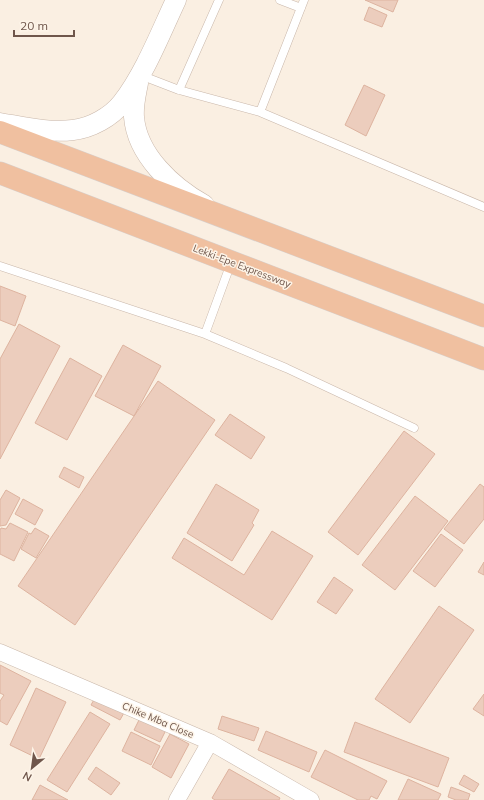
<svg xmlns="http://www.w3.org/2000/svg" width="484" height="800" viewBox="0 0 484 800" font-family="Mulish,sans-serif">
  <rect width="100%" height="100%" fill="#faefe2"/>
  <path fill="#eccdbd" stroke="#ddb39f" d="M365,0H398L393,12Z
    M369,7L387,15L382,27L364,20Z
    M364,85L385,95L366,136L345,125Z
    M0,286L26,296L15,326L0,320Z
    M19,324L60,346L0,459V359Z
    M123,345L161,366L134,416L95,396Z
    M70,358L102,376L67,440L35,423Z
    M158,381L215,420L75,625L18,586Z
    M230,414L265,437L251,459L215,435Z
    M404,431L435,454L358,555L328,532Z
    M64,467L84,477L79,488L59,477Z
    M216,484L259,510L252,523L254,525L232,561L187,533Z
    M480,484L484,487V519L464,544L444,529Z
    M6,490L20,498L6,525L0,526V500Z
    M415,496L448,521L395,590L362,565Z
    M23,499L43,510L35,525L15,514Z
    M10,523L28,532L14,561L0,554V530L1,528L6,529Z
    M35,528L49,536L36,558L21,549L29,533L31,534Z
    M272,531L313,556L272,620L172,558L184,538L244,575Z
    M441,534L463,550L435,587L413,571Z
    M484,562V575L478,572Z
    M334,577L353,590L336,614L317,602Z
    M439,606L474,630L410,723L375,699Z
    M0,665L31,681L7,725L0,721V701L4,695L0,693Z
    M36,688L66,702L39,759L10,745Z
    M484,694V716L473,709Z
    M96,696L125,711L120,720L91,705Z
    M90,712L110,724L67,792L47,780Z
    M222,716L259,728L254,741L218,729Z
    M140,718L166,730L160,742L134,730Z
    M355,722L449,758L438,787L344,752Z
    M266,731L317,752L309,772L258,750Z
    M131,732L160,746L151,765L122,751Z
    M170,734L189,744L171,778L152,767Z
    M325,750L387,781L377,799L371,796L369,800H358L311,777Z
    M96,767L120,783L111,795L88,779Z
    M229,769L280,798L279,800H215L212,798Z
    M464,775L479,784L474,792L459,784Z
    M408,779L441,794L438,800H398Z
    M40,785L68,800H32Z
    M451,787L470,794L468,800H456L448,797Z"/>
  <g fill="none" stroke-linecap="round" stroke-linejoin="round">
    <g stroke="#c9b7aa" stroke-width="9">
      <path id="service" d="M280,0L301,8
        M140,75L179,90L260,112L484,207
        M179,90L219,0
        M260,112L304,0
        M0,266L205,334L286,368L414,428
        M205,334L231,263"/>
    </g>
    <g stroke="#c9b7aa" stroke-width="17">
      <path id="minor" d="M0,652L210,742L311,800
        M177,800L210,742"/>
    </g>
    <g stroke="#c9b7aa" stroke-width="21">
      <path id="tertiary" d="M138,83C136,94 133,105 134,117C137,155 172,187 204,205
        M0,123C24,127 49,133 73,130C91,128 111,117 122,103C145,73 160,34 176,0"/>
    </g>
    <g stroke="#d7d0cd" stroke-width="23">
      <path id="trunk" d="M0,132L484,316
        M0,173L484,359"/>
    </g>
    <use href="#service" stroke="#fff" stroke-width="8"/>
    <use href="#minor" stroke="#fff" stroke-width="16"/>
    <use href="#tertiary" stroke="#fff" stroke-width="20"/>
    <use href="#trunk" stroke="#f0c0a0" stroke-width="22"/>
  </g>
  <g text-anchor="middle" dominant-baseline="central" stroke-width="3" stroke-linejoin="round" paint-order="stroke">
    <g font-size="10" fill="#6f564b" stroke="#fdf4e8">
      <text transform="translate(242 266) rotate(21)">Lekki-Epe Expressway</text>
      <text transform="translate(158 720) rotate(23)">Chike Mba Close</text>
    </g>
  </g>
  <g transform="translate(32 768) rotate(209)" stroke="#fdf4e8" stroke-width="3" paint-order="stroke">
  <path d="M0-3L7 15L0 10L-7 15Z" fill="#6f564b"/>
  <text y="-6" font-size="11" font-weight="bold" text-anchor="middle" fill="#6f564b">N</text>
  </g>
  <path d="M14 30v6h60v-6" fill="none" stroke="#6f564b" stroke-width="2"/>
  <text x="20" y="30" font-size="12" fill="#6f564b" stroke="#fdf4e8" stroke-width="3" paint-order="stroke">20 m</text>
</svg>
